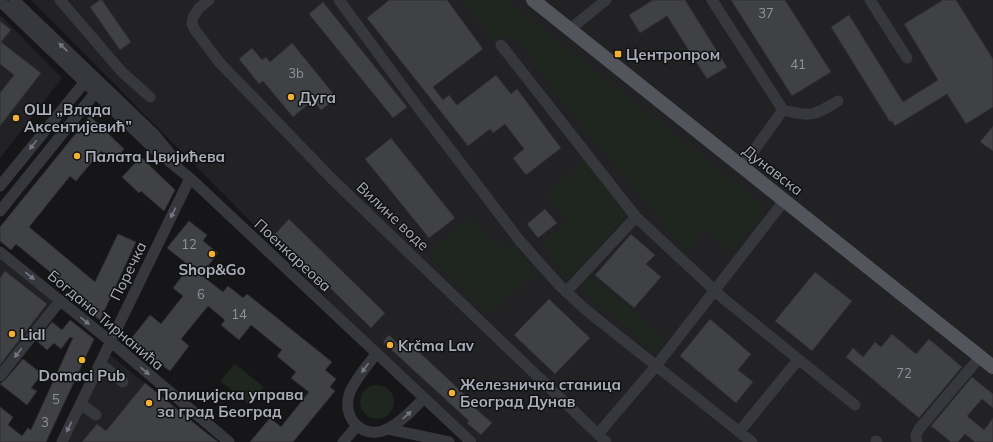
<svg xmlns="http://www.w3.org/2000/svg" width="993" height="442" viewBox="0 0 993 442" font-family="Mulish,sans-serif">
  <rect width="100%" height="100%" fill="#161618"/>
  <path fill="#222225" d="M31,0H993V442H478L383,355Z
    M0,15L62,78L0,158Z
    M0,259L54,303L0,370Z
    M110,355L218,442H68Z"/>
  <path fill="#1e261f" d="M461,0H507L767,208L732,252L705,230L686,251L577,119L512,34L495,42Z
    M585,161L628,215L569,279L541,243L567,221L546,194Z
    M470,218L505,250L511,243L536,272L490,314L427,253Z
    M591,275L667,341L657,353L580,288Z
    M235,364L264,387L250,405L220,381Z
    M360 402a17 17 0 1 1 34 0a17 17 0 1 1-34 0Z"/>
  <path fill="#404145" stroke="#303034" d="M100,0H102L131,42L120,50L90,7Z
    M389,0H447L483,49L433,87L443,100L449,95L457,105L496,75L511,94L517,89L561,148L526,175L513,158L524,149L505,124L493,133L490,129L468,146L367,18Z
    M653,0H685L727,67L707,79L667,16L640,33L629,15Z
    M731,0H785L831,72L792,96Z
    M943,0H956L993,59V107L966,124L947,94L895,126L892,121L890,122L831,27L849,15L903,102L938,80L904,24Z
    M323,2L407,107L393,118L309,14Z
    M0,21L11,30L1,42L41,73L0,126V93L14,75L0,64Z
    M292,43L337,98L321,110L313,100L293,117L263,81L259,84L239,59L252,48L262,60L266,57L270,62Z
    M90,116L124,149L114,161L101,151L76,181L70,176L29,227L95,282L118,234L136,242L100,320L78,303L82,298L16,244L11,250L0,241V227Z
    M993,126V151L980,142Z
    M391,138L455,218L429,238L365,159Z
    M141,157L175,190L164,211L141,191L139,193L122,177Z
    M545,209L557,223L538,238L527,224Z
    M289,219L385,313L371,328L275,234Z
    M189,221L207,235L203,241L218,253L201,275L223,292L228,286L243,298L247,294L332,362L325,370L336,379L330,387L335,391L293,442H250L270,418L281,427L309,392L291,378L296,372L277,356L282,350L251,325L239,340L221,325L225,320L208,306L181,339L189,346L170,371L130,340L150,315L161,324L183,296L173,288L190,266L167,248Z
    M631,234L655,255L646,264L661,277L634,308L595,275Z
    M5,271L47,304L0,365V278Z
    M815,272L852,301L812,351L775,321Z
    M549,299L590,338L555,374L514,335Z
    M710,319L751,354L738,370L753,382L736,403L680,356Z
    M70,320L94,339L46,442H0V407L13,417L8,425L22,436L28,428L31,430L73,338L70,337L61,349L54,343L47,350L37,341L52,322L62,330Z
    M892,334L916,354L929,339L962,367L919,418L846,357L853,348L863,357L875,342L881,347Z
    M389,335L398,344L404,338L477,406L475,408L492,423L481,435L467,423L469,421L383,342Z
    M23,359L42,374L31,388L37,391L27,405L0,384L5,380Z
    M972,377L993,394V408L982,399L967,416L984,430L993,418V442H975L965,434L958,442H951L931,426Z
    M145,383L200,428L218,442H82L97,424L106,431Z"/>
  <g fill="none" stroke-linecap="round" stroke-linejoin="round">
    <path stroke="#37383d" stroke-width="11" d="M14,0L154,134L177,162
      M60,0L122,72L150,97
      M209,0L199,8L193,17L192,24L195,30L219,62L332,179L606,442
      M339,0L417,106L520,241L560,286L586,310L752,442
      M712,0L783,110
      M870,0L907,58
      M0,1L155,150L190,178L471,442
      M569,30L606,0
      M501,45L636,217L724,299L855,405
      M783,110C812,117 813,116 838,101
      M742,167L783,110
      M0,186L88,78
      M0,211L99,88
      M0,252L110,341L229,442
      M566,292L636,217
      M376,354C367,366 356,378 350,392C340,418 364,442 389,428C403,421 413,409 424,398
      M100,363L123,382
      M0,376L60,301
      M81,404L96,415
      M388,429L449,442
      M739,432L798,360
      M598,434L656,366L784,201
      M876,441L877,442
      M62,442L190,178
      M343,442L357,426
      M917,442L916,435L919,429L980,357"/>
    <path stroke="#53555c" stroke-width="14" d="M533,0L993,367"/>
  </g>
  <defs><path id="oneway-solid" d="M-6-.8H1V-3.2L6.5 0L1 3.2V.8H-6Z"/></defs>
  <g fill="#757881">
    <use href="#oneway-solid" transform="translate(63 47) rotate(-136)"/>
    <use href="#oneway-solid" transform="translate(33 145) rotate(129)"/>
    <use href="#oneway-solid" transform="translate(173 213) rotate(116)"/>
    <use href="#oneway-solid" transform="translate(30 276) rotate(39)"/>
    <use href="#oneway-solid" transform="translate(85 321) rotate(39)"/>
    <use href="#oneway-solid" transform="translate(18 353) rotate(129)"/>
    <use href="#oneway-solid" transform="translate(365 368) rotate(127)"/>
    <use href="#oneway-solid" transform="translate(145 371) rotate(40)"/>
    <use href="#oneway-solid" transform="translate(407 415) rotate(-42)"/>
    <use href="#oneway-solid" transform="translate(69 427) rotate(116)"/>
  </g>
  <g fill="#f2b133" stroke="#111113" stroke-width="1.5">
    <rect x="614" y="50" width="8" height="8" rx="2"/>
    <circle cx="291" cy="97" r="4"/>
    <circle cx="16" cy="118" r="4"/>
    <circle cx="77" cy="156" r="4"/>
    <circle cx="212" cy="254" r="4"/>
    <circle cx="12" cy="334" r="4"/>
    <circle cx="390" cy="345" r="4"/>
    <circle cx="82" cy="360" r="4"/>
    <circle cx="452" cy="393" r="4"/>
    <circle cx="149" cy="403" r="4"/>
  </g>
  <g text-anchor="middle" dominant-baseline="central" stroke-width="3" stroke-linejoin="round" paint-order="stroke">
    <g font-size="13" fill="#8e929b">
      <text x="766" y="13">37</text>
      <text x="798" y="64">41</text>
      <text x="296" y="73">3b</text>
      <text x="189" y="244">12</text>
      <text x="201" y="294">6</text>
      <text x="239" y="314">14</text>
      <text x="904" y="373">72</text>
      <text x="56" y="399">5</text>
      <text x="45" y="422">3</text>
    </g>
    <g font-size="15" font-weight="bold" fill="#a8adb8" stroke="#111113" text-anchor="start">
      <text x="626" y="54">Центропром</text>
      <text x="299" y="97">Дуга</text>
      <text x="24" y="109">ОШ „Влада<tspan x="24" dy="17">Аксентијевић”</tspan></text>
      <text x="85" y="156">Палата Цвијићева</text>
      <text x="212" y="269" text-anchor="middle">Shop&amp;Go</text>
      <text x="20" y="334">Lidl</text>
      <text x="398" y="345">Krčma Lav</text>
      <text x="82" y="375" text-anchor="middle">Domaci Pub</text>
      <text x="460" y="384">Железничка станица<tspan x="460" dy="17">Београд Дунав</tspan></text>
      <text x="157" y="394">Полицијска управа<tspan x="157" dy="17">за град Београд</tspan></text>
    </g>
    <g font-size="15" fill="#a8adb8" stroke="#111113">
      <text transform="translate(773 170) rotate(38)">Дунавска</text>
      <text transform="translate(393 216) rotate(43)">Вилине воде</text>
      <text transform="translate(293 255) rotate(43)">Поенкареова</text>
      <text transform="translate(128 271) rotate(-64)">Поречка</text>
      <text transform="translate(106 320) rotate(40)">Богдана Тирнанића</text>
    </g>
  </g>
</svg>
